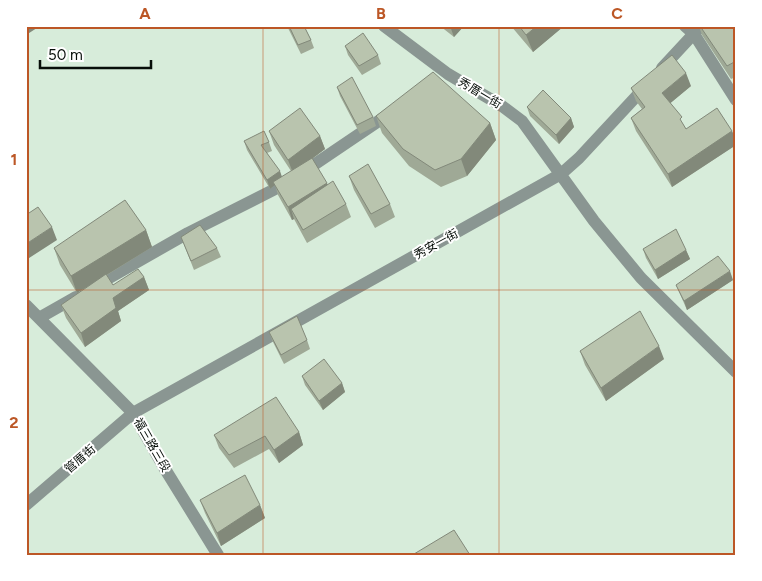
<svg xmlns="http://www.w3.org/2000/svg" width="762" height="581" viewBox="0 0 762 581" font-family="Figtree,'Noto Sans TC',sans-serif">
  <rect width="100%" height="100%" fill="#d7ecda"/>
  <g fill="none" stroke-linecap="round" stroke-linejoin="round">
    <path stroke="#8a9692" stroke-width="12" d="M384,26L448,74L502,106L522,121L594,221L641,278L736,372
      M685,26L694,34L736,100
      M662,68L701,26
      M95,286L188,233L287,183L392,112
      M26,305L133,413L165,469L218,555
      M39,318L76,297
      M26,505L133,413L561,174L579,158L645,87"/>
  </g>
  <path fill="#9fa996" d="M287,26H304L311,40L314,48L301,54Z
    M440,26H464L454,37Z
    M511,26H564L533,52Z
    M699,26H732L736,32V77L731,79L702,35Z
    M345,46L378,55L381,64L362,75L348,55Z
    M691,86L670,103L686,129L732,131L736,141V145L672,187L636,131L631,118L642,109L636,101L631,88Z
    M337,87L373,117L376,126L360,134L340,96Z
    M527,107L571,118L574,127L559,144L530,116Z
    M376,116L490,123L496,140L467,176L441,187L409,166L382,133Z
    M269,131L320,136L325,149L312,159L327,184L346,204L351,217L307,243L294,219L292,220L278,195L275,185L270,189L247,150L244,141L269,142L272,151L267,153L282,177L291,171L274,145Z
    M349,176L390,204L395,217L375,228L354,190Z
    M146,230L152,247L107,275L113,285L144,277L149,290L118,311L121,321L85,347L66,318L61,305L84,289L77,293L60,265L54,248Z
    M181,237L217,248L221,257L194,270Z
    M643,249L686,250L690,259L658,279L646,258Z
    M733,280L687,310L680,294L676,285Z
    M269,332L307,340L310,349L284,364L272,340Z
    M580,351L664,359L606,401L585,365Z
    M302,376L342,383L345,392L323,410L305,385Z
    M299,432L303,445L279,463L269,449L234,468L219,448L214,435Z
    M200,500L260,505L265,518L221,546L205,513Z"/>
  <path fill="#82897a" d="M26,26H40L26,35Z
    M450,26H464L454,37Z
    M537,26H564L533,52L526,35Z
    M686,73L691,86L667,106L662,93Z
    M571,118L574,127L559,144L556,135Z
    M490,123L496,140L467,176L461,159Z
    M732,131L736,141V145L672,187L668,174Z
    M320,136L325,149L293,173L288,160Z
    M280,171L283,180L273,182L275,185L270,189L267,180Z
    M327,183L332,196L291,209L294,219L292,220L288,207Z
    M52,227L57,240L26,260V244Z
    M146,230L152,247L77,293L71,276Z
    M686,250L690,259L658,279L655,270Z
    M730,271L733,280L687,310L684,301Z
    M144,277L149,290L118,311L121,321L85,347L81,333L113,298Z
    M659,346L664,359L606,401L601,388Z
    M342,383L345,392L323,410L319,401Z
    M299,432L303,445L279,463L274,450Z
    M260,505L265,518L221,546L217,533Z"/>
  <path fill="#b9c4ae" stroke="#82897a" d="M289,26H304L311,40L298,45Z
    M519,26H537L526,35Z
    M700,26H732L736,32V61L727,66Z
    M363,33L378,55L359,66L345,46Z
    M672,55L686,73L662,93L682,117L680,119L686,129L717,108L732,131L668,174L631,118L645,107L631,88Z
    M433,72L490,123L461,159L435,170L403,149L376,116Z
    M352,77L373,117L357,125L337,87Z
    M543,90L571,118L556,135L527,107Z
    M300,108L320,136L288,160L269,131Z
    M264,131L269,142L261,145L280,171L267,180L244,141Z
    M312,158L327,183L288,207L273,182Z
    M368,164L390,204L371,214L349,176Z
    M333,181L346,204L303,230L291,209Z
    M125,200L146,230L71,276L54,248Z
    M38,207L52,227L26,244V215Z
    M200,225L217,248L191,261L181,237Z
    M676,229L686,250L655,270L643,249Z
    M718,256L730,271L684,301L676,285Z
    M138,269L144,277L113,298L116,308L81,333L61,305L106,274L113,285Z
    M640,311L659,346L601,388L580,351Z
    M297,316L307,340L281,355L269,332Z
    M324,359L342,383L319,401L302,376Z
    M276,397L299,432L274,450L265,436L229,455L214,435Z
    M245,475L260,505L217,533L200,500Z
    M454,530L470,555L414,554Z"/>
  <path fill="none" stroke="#bc5726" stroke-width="1" stroke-opacity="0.55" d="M263,26V555M499,26V555M26,290H736"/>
  <g text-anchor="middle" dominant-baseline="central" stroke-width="4" stroke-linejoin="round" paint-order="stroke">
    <g font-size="12" fill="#070e09" stroke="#fff">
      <text transform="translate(480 93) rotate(31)">秀厝一街</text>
      <text transform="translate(436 244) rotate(-29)">秀安一街</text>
      <text transform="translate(152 445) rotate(60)">福三路三段</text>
      <text transform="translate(80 459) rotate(-41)">管厝街</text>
    </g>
  </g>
  <rect width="762" height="581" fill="none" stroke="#ffffff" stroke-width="55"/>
  <path d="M40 60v8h111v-8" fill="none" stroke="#070e09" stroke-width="2.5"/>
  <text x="48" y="60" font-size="15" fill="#070e09" stroke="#ffffff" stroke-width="4" paint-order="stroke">50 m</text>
  <rect x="28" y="28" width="706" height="526" fill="none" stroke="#bc5726" stroke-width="2"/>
  <g font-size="16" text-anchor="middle" font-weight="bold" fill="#bc5726">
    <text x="145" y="19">A</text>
    <text x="381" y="19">B</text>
    <text x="617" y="19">C</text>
    <text x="14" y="165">1</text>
    <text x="14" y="428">2</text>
  </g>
</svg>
